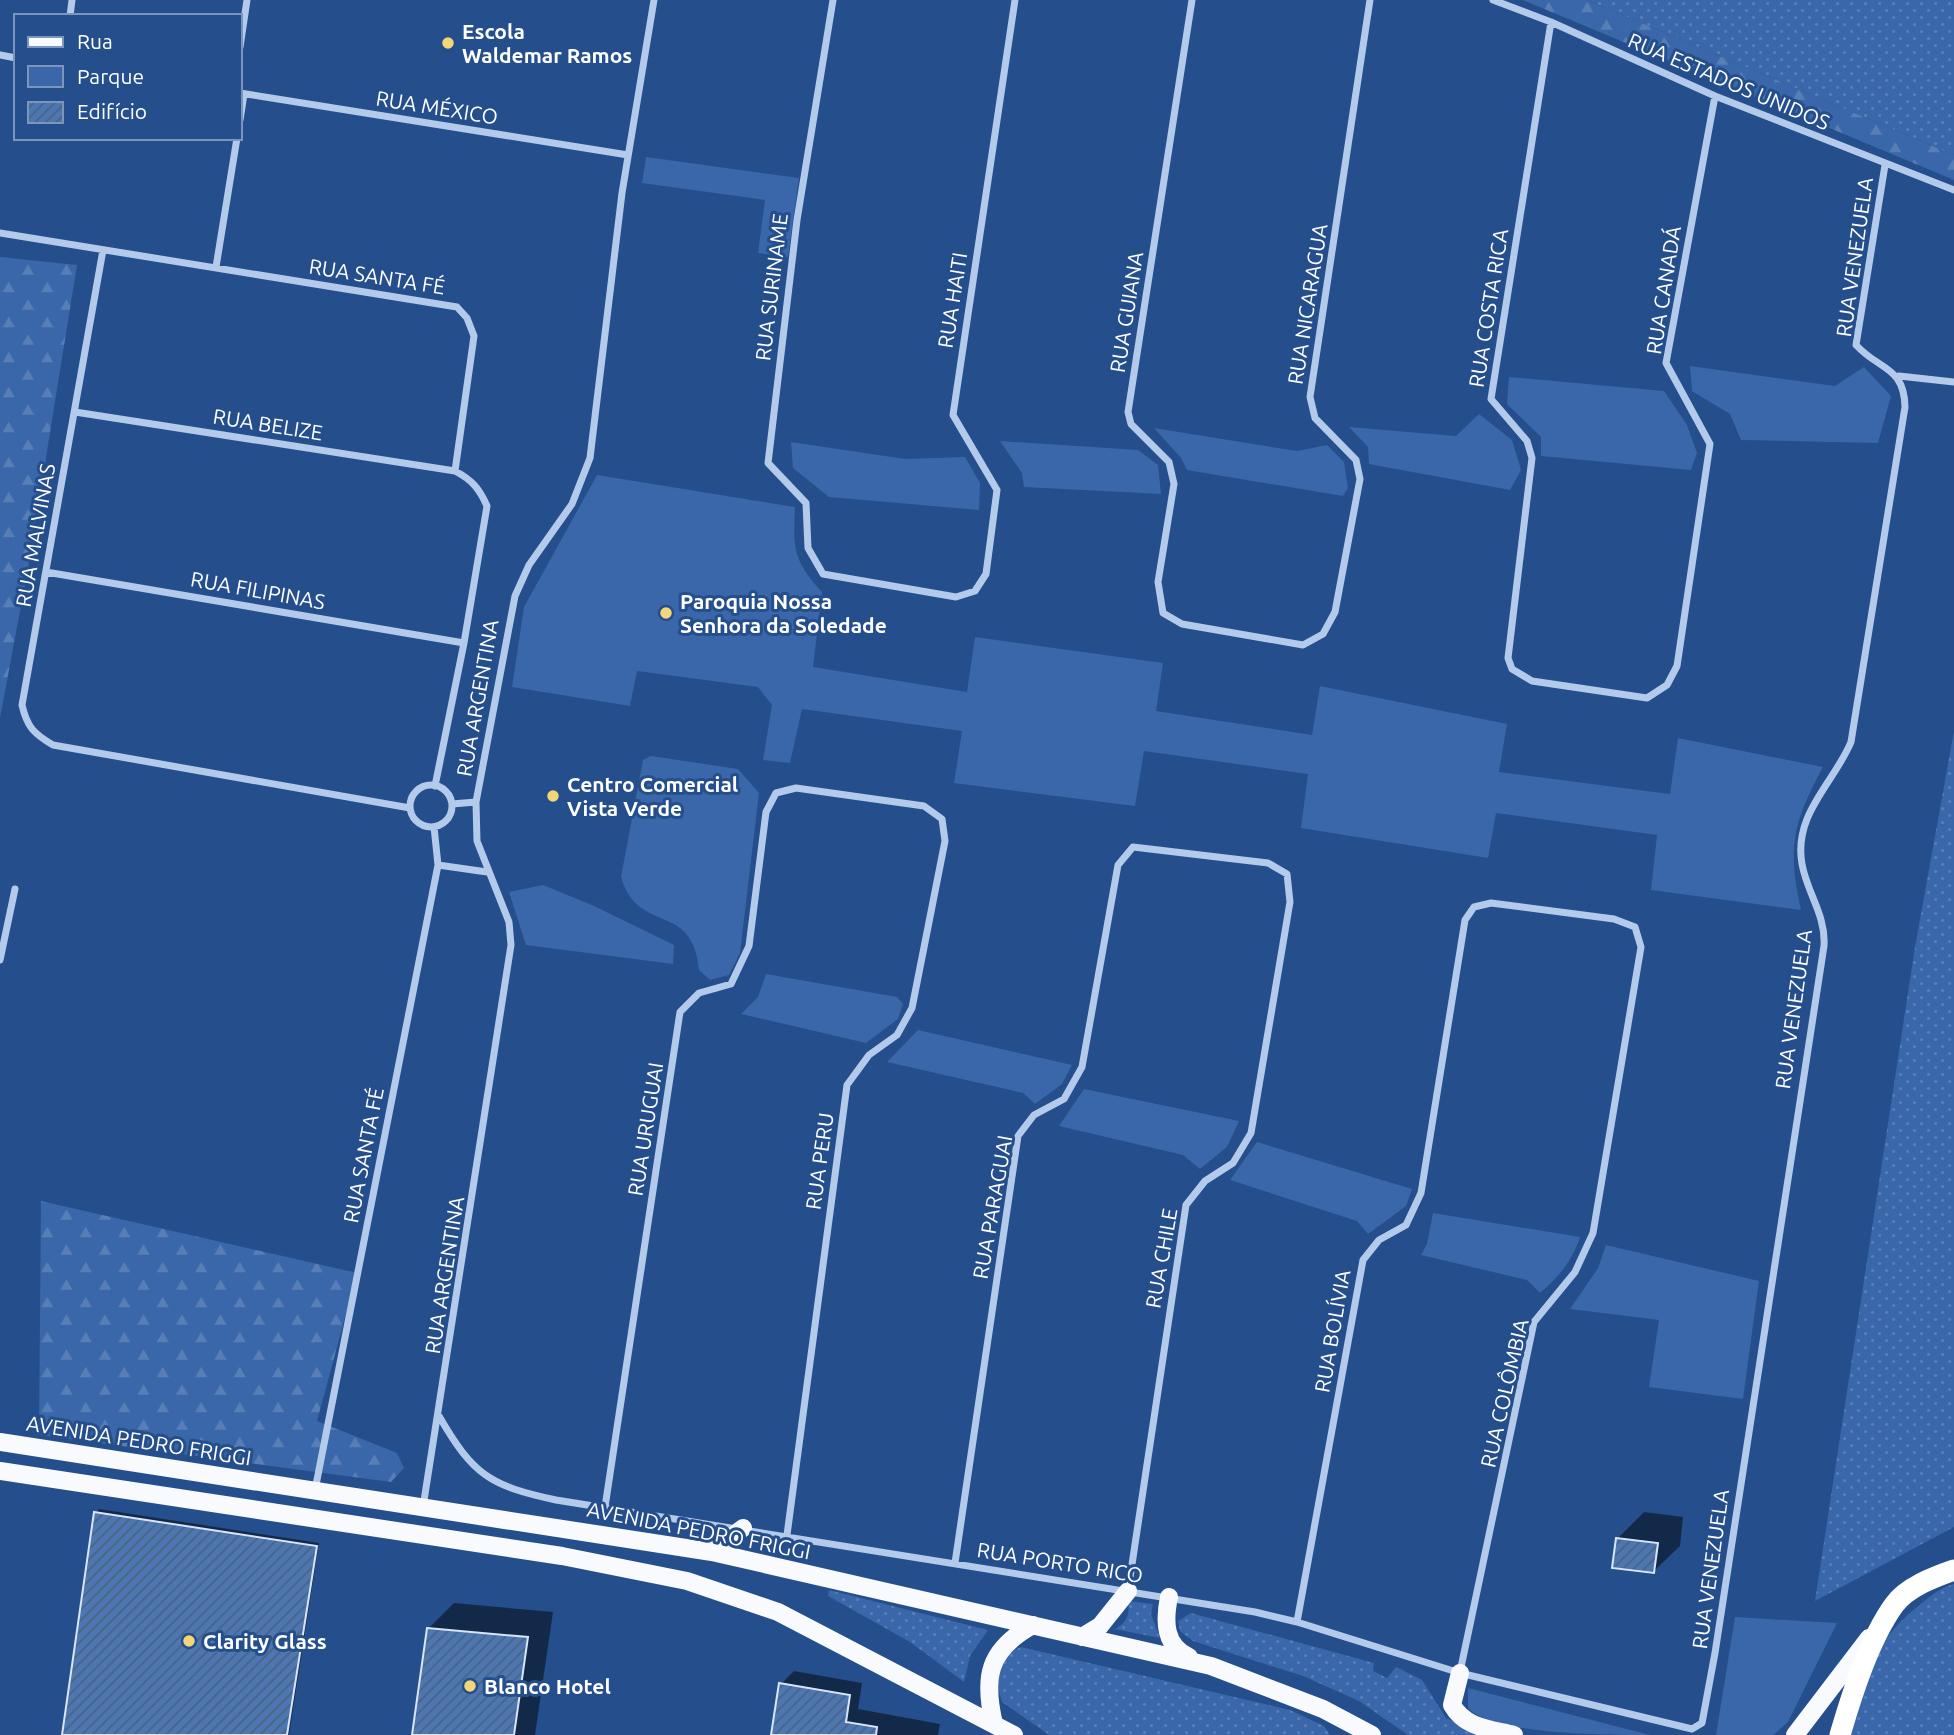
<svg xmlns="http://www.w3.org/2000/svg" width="1954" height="1735" viewBox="0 0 1954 1735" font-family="Ubuntu,sans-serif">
  <defs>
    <pattern id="grass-dots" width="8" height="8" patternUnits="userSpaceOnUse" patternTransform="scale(1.75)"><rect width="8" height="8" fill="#3967a9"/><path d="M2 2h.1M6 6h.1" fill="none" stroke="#577eb6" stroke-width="1.8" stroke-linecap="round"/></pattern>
    <pattern id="forest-firs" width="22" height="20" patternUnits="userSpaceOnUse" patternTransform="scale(1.75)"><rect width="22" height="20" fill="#3967a9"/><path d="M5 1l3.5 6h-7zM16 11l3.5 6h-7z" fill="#577eb6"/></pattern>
    <pattern id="building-hatch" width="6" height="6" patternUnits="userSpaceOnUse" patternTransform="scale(1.75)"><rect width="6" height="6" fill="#4d77b3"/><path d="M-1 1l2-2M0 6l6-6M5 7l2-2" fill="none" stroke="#4c6280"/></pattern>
  </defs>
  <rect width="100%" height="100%" fill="#254e8c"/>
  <path fill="url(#grass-dots)" d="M1587,0H1954V155Z
    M1954,731V1527L1815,1601L1915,947Z
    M1954,1584V1735H1849C1864,1681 1872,1643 1917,1607C1929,1597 1939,1588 1954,1584Z
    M829,1590L988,1630L970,1656L964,1682L910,1642L828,1596Z
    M1128,1601L1153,1604L1151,1614L1160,1638L1115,1629C1127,1622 1130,1615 1128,1601Z
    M1191,1613L1374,1663L1373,1671L1387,1678L1396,1667L1422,1680L1446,1718L1488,1735H1408L1359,1701L1303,1676L1193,1641L1180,1631L1178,1621Z
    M1021,1647L1290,1710L1324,1726L1330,1735H1049L1002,1702L998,1689L999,1669L1008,1653Z"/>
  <path fill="url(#forest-firs)" d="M1523,0H1587L1954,155V180Z
    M0,257L77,265L29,563L0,718Z
    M41,1201L357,1273L317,1421L397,1453L404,1468L391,1482L39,1435Z"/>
  <path fill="#3967a9" d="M646,157L799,178L788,257L758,253L765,200L642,183Z
    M1690,366L1835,386L1864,367L1891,396L1878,443L1741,440L1730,414L1692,391Z
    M1509,377L1664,391L1687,425L1697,453L1691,470L1541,456V437L1507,404Z
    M1479,414L1512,440L1521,470L1510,490L1369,464L1368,447L1349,427L1456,436Z
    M1154,428L1297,451L1327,445L1344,462L1348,488L1343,496L1187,470L1181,458Z
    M1000,441L1138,450L1158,465L1161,494L1024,487L1022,473Z
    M791,442L905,459L965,457L980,483L979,510L829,497L793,468Z
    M597,475L795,507C793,548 793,561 822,592L813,667L967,692L975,637L1163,663L1156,711L1312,735L1320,686L1507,724L1499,772L1670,794L1678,738L1823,767C1793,823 1787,847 1801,910L1651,890L1657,835L1496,813L1488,858L1301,828L1308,774L1144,751L1135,806L954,783L962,731L802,709L790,763L763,760L772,705L758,687L637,671L630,706L512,687L524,607Z
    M651,756L738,769L759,793L740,953L729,975L710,980L699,970C693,900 638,936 621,877L643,760Z
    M543,885L594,906L674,945L673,964L526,945L509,892Z
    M766,974L897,997L903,1004L898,1019L866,1043L741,1014L758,997Z
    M918,1030L1072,1065L1062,1084L1035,1104L1023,1093L887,1062Z
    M1084,1089L1239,1121L1227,1147L1200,1169L1183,1155L1059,1126Z
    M1257,1142L1412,1189L1406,1206L1368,1234L1357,1221L1230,1180Z
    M1433,1213L1580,1237C1572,1261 1559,1277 1540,1293L1527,1280L1421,1255L1427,1244Z
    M1606,1245L1759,1281L1743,1399L1649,1387L1659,1320L1570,1309L1598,1268Z
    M1735,1617L1837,1623L1788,1722L1773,1735H1716Z
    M1468,1688L1650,1735C1611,1735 1491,1735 1468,1708Z"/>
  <path fill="#0007" d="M99,1509L319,1543L289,1735H64L96,1513Z
    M1644,1512L1683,1517L1680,1546L1654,1571L1618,1538Z
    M454,1603L553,1612L535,1735H414L428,1629Z
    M794,1671L862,1683L858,1709L940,1724L938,1735H773L781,1684Z"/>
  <path fill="url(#building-hatch)" stroke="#d8e5f8" stroke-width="2" d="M94,1512L317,1546L287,1735H62Z
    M1616,1538L1658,1543L1654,1573L1612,1568Z
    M427,1628L528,1637L514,1735H412Z
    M779,1683L850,1695L846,1722L877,1727L876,1735H771Z"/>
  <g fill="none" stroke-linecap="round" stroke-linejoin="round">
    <path stroke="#b4caeb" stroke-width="7" d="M833,0L797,220L768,463L806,503L808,548L823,574L956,597L975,591L986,574L997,490L953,415L1015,0
      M1192,0L1128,412L1131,424L1169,462L1174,484L1158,582L1163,613L1182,624L1303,645L1323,634L1335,612L1360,479L1356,460L1315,418L1310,397L1370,0
      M1493,0L1551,22L1715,96L1954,190
      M70,16L72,0
      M1551,22L1491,399L1527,441L1532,458L1508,658L1512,669L1532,681L1647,698L1667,685L1677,666L1710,444L1666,363L1715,96
      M240,47L247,0
      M0,55L16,58
      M240,93L628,155
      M240,120L244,94
      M0,233L457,307L467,318L474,336L455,471
      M103,250L22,705C27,727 34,734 53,745L410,808
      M216,267L237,138
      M1899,376L1954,382
      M75,412L455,471C472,480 479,488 487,506L464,643L435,786
      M46,572L464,643
      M410 806a21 21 0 1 1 42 0a21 21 0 1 1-42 0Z
      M452,804L476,802
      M438,865L487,872
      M0,960L15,889
      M439,1416C473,1475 490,1486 556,1500L1255,1612L1297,1622L1460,1673L1692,1729L1702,1723L1715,1653L1824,946C1826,915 1807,893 1802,864C1793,814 1834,783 1851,742L1905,407C1904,366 1880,371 1856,345L1885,165
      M315,1490L438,865L434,827
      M423,1507L511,945L509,922L477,841L476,802L515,596L529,565L572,504L590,458L622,193L654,0
      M605,1507L680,1012L699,993L731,984L749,946L766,812L776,793L796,788L924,806L942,819L945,841L912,1008L897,1035L869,1055L847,1085L787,1535
      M955,1563L1018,1136L1034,1115L1064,1099L1082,1067L1118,865L1133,847L1268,863L1287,874L1290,902L1251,1133L1233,1163L1205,1181L1186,1205L1128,1591
      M1297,1622L1363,1260L1379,1240L1406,1225L1421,1193L1465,920L1474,907L1491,903L1614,919L1635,927L1641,947L1593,1233L1575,1272L1534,1322L1460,1672"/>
    <path stroke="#f8fafe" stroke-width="18" d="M0,1442L712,1552L1211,1666L1323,1709L1372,1735
      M0,1471L562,1556L687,1581L778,1612L1014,1735
      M712,1552L743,1528
      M1169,1597C1164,1621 1164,1646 1189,1657
      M1082,1637L1100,1626L1128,1591
      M1460,1673L1452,1705C1465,1728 1490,1729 1514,1735
      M994,1724C983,1677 988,1650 1033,1625
      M1795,1735L1869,1638"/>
    <path stroke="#fff" stroke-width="21" d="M1840,1735C1852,1694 1869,1640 1894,1605C1907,1587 1934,1577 1954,1570"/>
  </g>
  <g fill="#f4d678" stroke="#254e8c" stroke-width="2.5">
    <circle cx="448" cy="43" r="7"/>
    <circle cx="666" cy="613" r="7"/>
    <circle cx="553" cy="796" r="7"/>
    <circle cx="189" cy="1641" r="7"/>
    <circle cx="470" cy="1686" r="7"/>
  </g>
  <g text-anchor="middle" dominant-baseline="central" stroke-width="6" stroke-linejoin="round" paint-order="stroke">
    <g font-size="21" font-weight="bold" fill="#fff" stroke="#254e8c" text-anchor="start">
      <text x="462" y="31">Escola<tspan x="462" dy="24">Waldemar Ramos</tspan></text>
      <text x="680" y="601">Paroquia Nossa<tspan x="680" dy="24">Senhora da Soledade</tspan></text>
      <text x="567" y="784">Centro Comercial<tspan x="567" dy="24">Vista Verde</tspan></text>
      <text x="203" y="1641">Clarity Glass</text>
      <text x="484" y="1686">Blanco Hotel</text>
    </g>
    <g font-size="21" fill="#fff" stroke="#254e8c">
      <text transform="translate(1729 81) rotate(23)">RUA ESTADOS UNIDOS</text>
      <text transform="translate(437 107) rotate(9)">RUA MÉXICO</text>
      <text transform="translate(1854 257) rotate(-82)">RUA VENEZUELA</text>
      <text transform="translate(377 276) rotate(9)">RUA SANTA FÉ</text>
      <text transform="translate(771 287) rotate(-83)">RUA SURINAME</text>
      <text transform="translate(1663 290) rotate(-81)">RUA CANADÁ</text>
      <text transform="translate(952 300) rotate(-81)">RUA HAITI</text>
      <text transform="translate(1307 304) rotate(-81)">RUA NICARAGUA</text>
      <text transform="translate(1488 308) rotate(-81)">RUA COSTA RICA</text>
      <text transform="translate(1126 312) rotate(-81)">RUA GUIANA</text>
      <text transform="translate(268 424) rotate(9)">RUA BELIZE</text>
      <text transform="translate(35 535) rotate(-80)">RUA MALVINAS</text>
      <text transform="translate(258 590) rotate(10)">RUA FILIPINAS</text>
      <text transform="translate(477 698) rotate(-80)">RUA ARGENTINA</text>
      <text transform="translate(1793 1009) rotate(-82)">RUA VENEZUELA</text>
      <text transform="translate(645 1129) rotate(-81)">RUA URUGUAI</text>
      <text transform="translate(363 1155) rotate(-79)">RUA SANTA FÉ</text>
      <text transform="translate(819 1161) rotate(-82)">RUA PERU</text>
      <text transform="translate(992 1207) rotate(-80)">RUA PARAGUAI</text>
      <text transform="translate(1161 1258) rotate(-80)">RUA CHILE</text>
      <text transform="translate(444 1275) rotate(-81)">RUA ARGENTINA</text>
      <text transform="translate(1332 1331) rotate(-80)">RUA BOLÍVIA</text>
      <text transform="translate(1504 1393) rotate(-77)">RUA COLÔMBIA</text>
      <text transform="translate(139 1440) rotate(9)">AVENIDA PEDRO FRIGGI</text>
      <text transform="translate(699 1530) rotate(11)">AVENIDA PEDRO FRIGGI</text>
      <text transform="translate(1060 1562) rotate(9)">RUA PORTO RICO</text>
      <text transform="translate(1710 1569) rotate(-82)">RUA VENEZUELA</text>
    </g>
  </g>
  <rect x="14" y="14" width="228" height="126" fill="#254e8c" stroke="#7c95ba" stroke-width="2"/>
  <rect x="28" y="37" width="35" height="10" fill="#f8fafe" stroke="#7c95ba" stroke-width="2"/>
  <text x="77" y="49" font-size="21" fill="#ffffff">Rua</text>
  <rect x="28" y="66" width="35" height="21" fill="#3967a9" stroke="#7c95ba" stroke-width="2"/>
  <text x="77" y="84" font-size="21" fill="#ffffff">Parque</text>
  <rect x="28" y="102" width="35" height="21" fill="url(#building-hatch)" stroke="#7c95ba" stroke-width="2"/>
  <text x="77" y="119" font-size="21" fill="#ffffff">Edifício</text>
</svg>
